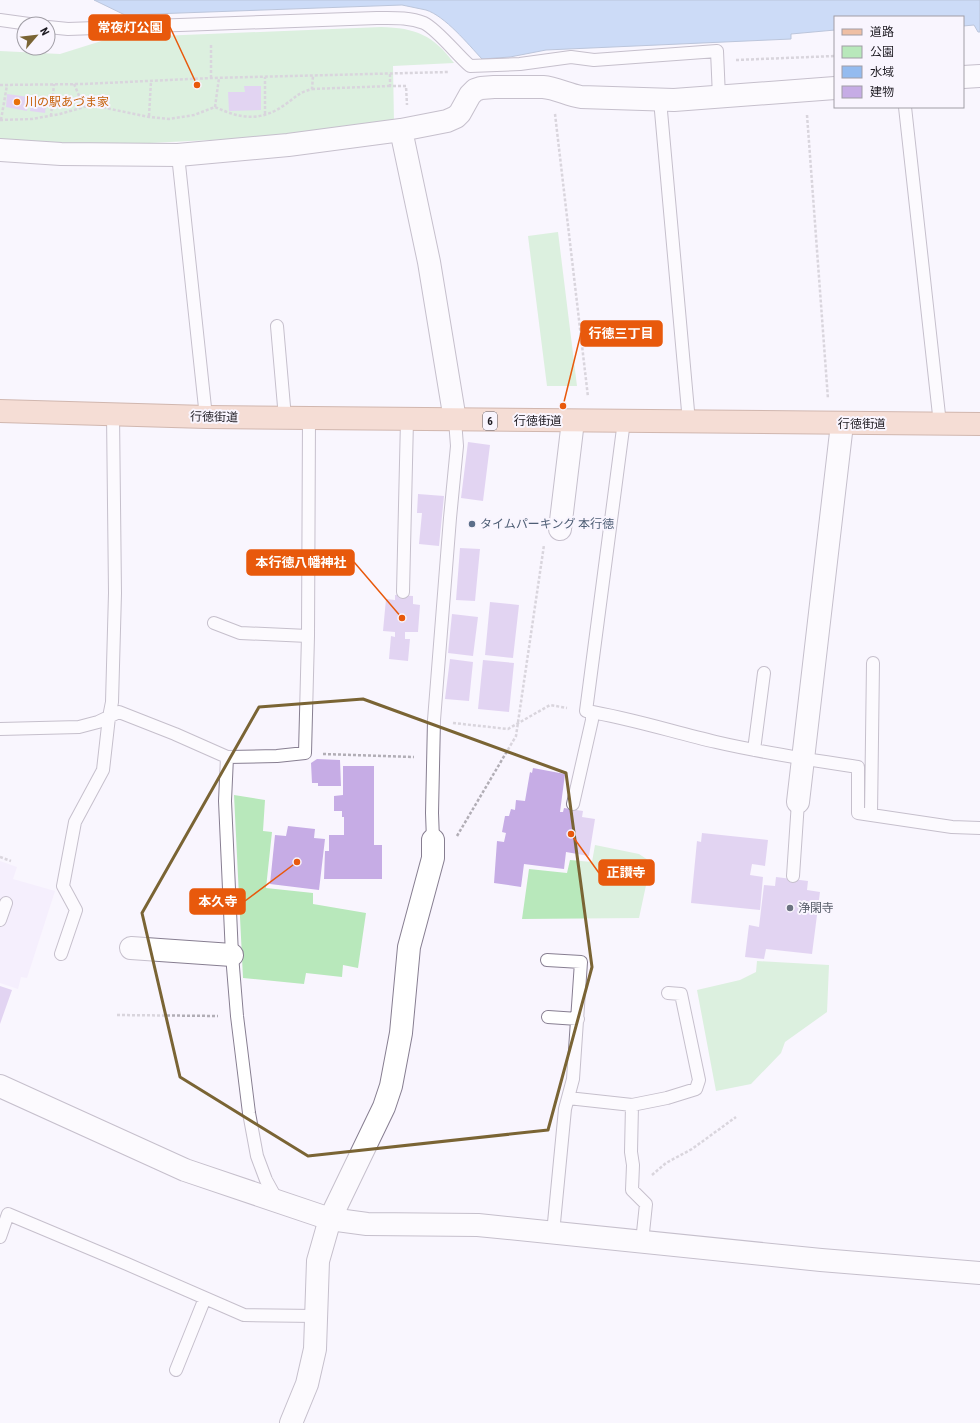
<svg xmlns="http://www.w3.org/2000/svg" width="980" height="1423" viewBox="0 0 980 1423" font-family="'Roboto Condensed','Noto Sans JP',sans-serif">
  <rect width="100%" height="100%" fill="#f9f5fe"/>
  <path fill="#f0e6fd" d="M0,861L17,867L13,879L55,891L27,978L21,977L18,989L0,983Z"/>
  <path fill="#b8e8bb" d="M381,27C416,28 433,35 454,63L393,66L394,123L290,136L110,145L0,142V51L60,54L111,38Z
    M558,232L577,386H547L528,236Z
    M234,795L265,800L263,831L272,832L266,888L313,893V904L366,913L358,968L343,965L342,977L306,973L304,984L243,978Z
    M595,845L639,854L651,862L639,918L522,919L529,869L567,873L570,860L592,862Z
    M757,961L829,965L827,1012L785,1042L781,1053L751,1084L716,1091L697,990L740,980L756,972Z"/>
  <path fill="#94bbef" stroke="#718bb2" d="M94,0H980V32H978L974,25L963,26V17H835V30L791,34V39L546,50L510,57L482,59C468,44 445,16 426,10C418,8 410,7 402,5L125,15Z"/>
  <path fill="#c6ace5" d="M244,86H261V110L229,111L228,92H245Z
    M7,94L29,97L27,111L6,107Z
    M32,98L47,100L45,113L30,111Z
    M468,442L490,445L483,501L461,498Z
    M418,494L444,496L439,546L419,544L422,513H417Z
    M460,548L480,549L475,601L456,600Z
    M395,595L413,596V604L420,605L418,632H405V639H410L408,661L389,659L391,636L395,637V632L383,631L386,599L395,600Z
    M490,602L519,605L513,658L485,655Z
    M452,614L478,617L473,656L448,653Z
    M450,659L473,662L469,701L445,699Z
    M483,660L514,663L509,712L478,709Z
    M317,759L340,760L341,786H318V783H312L311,763Z
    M343,766H374V845H382V879H324L325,851H329V835H344V817H342V811H334V796L343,795Z
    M533,768L565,774L560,812H563L564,808L583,811L582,817L595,819L589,856L566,852L564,869L524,864L521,887L494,883L497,841L504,842L506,833L502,832L505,816H509L511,809L515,810L516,800L525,801L530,772L532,773Z
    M288,826L315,829L314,838L325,839L319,890L270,884L275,835L286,836Z
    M702,833L768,840L765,866L752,864L750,875L763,877L760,910L691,903L697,841L701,842Z
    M776,877L808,881L807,890L820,892L812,954L766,949L764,959L745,957L749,925L759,927L764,885L775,886Z
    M0,986L12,990L0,1024Z"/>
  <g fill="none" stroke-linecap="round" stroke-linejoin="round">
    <g stroke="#877e91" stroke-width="14">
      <path id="service" d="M0,20L29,24
        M48,27L68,29L377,18C393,18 409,17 424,23C438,30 457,55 470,66L520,64L571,57L594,60L717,51L719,97
        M660,100L689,422
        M905,107L940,424
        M178,155L206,417
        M277,326L285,418
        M624,421L586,711C630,718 673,732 716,742C763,753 811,760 858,767V813L952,827L980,828
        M403,592L407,420
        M214,623L240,633L308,636
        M0,729L79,727L98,722L119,712L175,734L227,757L277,756L305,753L308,636L309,418
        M754,750L764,673
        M227,757L225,801L232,955L237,1016L249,1113L257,1156L266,1180L277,1200
        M573,804L592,720V712
        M871,815L873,663
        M433,840L432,813L434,720L450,518L457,446L455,420
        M793,876L798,802
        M0,920L6,903
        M61,954L76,910L63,886L75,822L103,770L109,717L112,702L115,593L113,414
        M547,960L581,962L573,1079L565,1109L553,1233
        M548,1017L578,1019
        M568,1098L632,1105L667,1098L696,1089L699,1080L681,994L668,993
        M632,1105L631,1152L633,1165L632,1190L646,1204L642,1242
        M0,1237L8,1214L127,1264L244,1315L316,1316
        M176,1370L205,1298"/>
    </g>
    <g stroke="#877e91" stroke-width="24">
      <path id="minor" d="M963,77L980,76
        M401,130L429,262L455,420
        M0,150L61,154L178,155L288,145L401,130L447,121L456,117L460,113L470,95L475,90L481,88L494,87H543C556,88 568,95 581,97L674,100L835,88
        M560,529L573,421
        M798,802L842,424
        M131,948L232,955
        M291,1423L307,1384L315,1349L318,1261L330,1219L384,1107L391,1086L401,1033L409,947L433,858V840"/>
    </g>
    <g stroke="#877e91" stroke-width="24">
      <path id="tertiary" d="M0,1086L185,1170L330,1219L367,1224L478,1225L821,1260L980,1273"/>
    </g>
    <g stroke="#9f6a50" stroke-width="24">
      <path id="primary" d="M0,411L206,417L980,424"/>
    </g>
    <path stroke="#b2aeb6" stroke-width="2.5" stroke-dasharray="3 2" stroke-linecap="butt" d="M736,60L835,56
      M390,74V86H406L407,105
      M211,78V43
      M74,84L84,107
      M0,85L84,84L211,78L449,72
      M312,89L390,86
      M215,107L219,78
      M265,114V77
      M555,114L588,397
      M807,115L828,399
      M51,116L54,84
      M149,116L151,81
      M0,120L32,119L60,114L91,105L149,117L169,119L194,115L215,107C241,119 261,122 286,104C297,96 298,93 312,89L313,76
      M1,120L7,85
      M453,723L508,729L550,705L567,708
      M323,754L414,757
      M457,836L516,736L544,545
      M0,857L11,861
      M117,1015L218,1016
      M652,1175L666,1163L692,1149L736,1117"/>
    <use href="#service" stroke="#fff" stroke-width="12"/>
    <use href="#minor" stroke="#fff" stroke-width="22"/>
    <use href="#tertiary" stroke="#fff" stroke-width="22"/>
    <use href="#primary" stroke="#efbfa4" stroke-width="22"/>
  </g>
  <path d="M0 0H980V1423H0ZM363,699L566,773L592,967L548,1130L308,1156L180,1077L142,913L259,707Z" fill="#f9f5fe" fill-opacity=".55" fill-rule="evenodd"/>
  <path fill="none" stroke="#7a6434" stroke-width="3" stroke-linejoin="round" d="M363,699L566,773L592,967L548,1130L308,1156L180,1077L142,913L259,707Z"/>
  <circle fill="#e8710a" stroke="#f9f5fe" stroke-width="1.5" cx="17" cy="102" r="4"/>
  <circle fill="#5c6f8a" stroke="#f9f5fe" stroke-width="1.5" cx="472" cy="524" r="4"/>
  <circle fill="#6b7280" stroke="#f9f5fe" stroke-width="1.5" cx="790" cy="908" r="4"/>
  <g text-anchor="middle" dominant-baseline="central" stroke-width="4" stroke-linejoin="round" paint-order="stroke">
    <rect fill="#f9f5fe" stroke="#605c64" stroke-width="1" x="483" y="412" width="14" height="18" rx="3"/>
    <g font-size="11" font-weight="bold" fill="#1e1b22">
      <text x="490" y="421">6</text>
    </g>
    <g font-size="12" fill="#c56008" stroke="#f9f5fe" text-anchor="start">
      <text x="25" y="102">川の駅あづま家</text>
    </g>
    <g font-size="12" fill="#1e1b22" stroke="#f9f5fe">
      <text transform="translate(214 417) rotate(1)">行徳街道</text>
      <text x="538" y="421">行徳街道</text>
      <text x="862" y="424">行徳街道</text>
    </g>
    <g font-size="12" fill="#4e5e75" stroke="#f9f5fe" text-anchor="start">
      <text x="480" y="524">タイムパーキング 本行徳</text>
    </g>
    <g font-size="12" fill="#5b616d" stroke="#f9f5fe" text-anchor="start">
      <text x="798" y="908">浄閑寺</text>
    </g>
  </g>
  <path fill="none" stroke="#e8590c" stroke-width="1.5" d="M197 85L170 27M563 406L581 333M402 618L354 562M571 834L599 873M297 862L245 901"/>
  <g fill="#e8590c" stroke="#f9f5fe" stroke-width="1.5">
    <circle cx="197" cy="85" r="4"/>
    <circle cx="563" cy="406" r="4"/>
    <circle cx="402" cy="618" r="4"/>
    <circle cx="571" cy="834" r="4"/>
    <circle cx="297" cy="862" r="4"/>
  </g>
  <g fill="#e8590c" stroke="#e8590c" stroke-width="1.5">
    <rect x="89" y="15" width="81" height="25" rx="4"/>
    <rect x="581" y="321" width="81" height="25" rx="4"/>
    <rect x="247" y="550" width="107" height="25" rx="4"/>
    <rect x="599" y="860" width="55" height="25" rx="4"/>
    <rect x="190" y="889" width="55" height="25" rx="4"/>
  </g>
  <g font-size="13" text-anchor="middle" font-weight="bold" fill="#fff">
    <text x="130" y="32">常夜灯公園</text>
    <text x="621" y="338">行徳三丁目</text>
    <text x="301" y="567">本行徳八幡神社</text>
    <text x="626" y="877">正讃寺</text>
    <text x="218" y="906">本久寺</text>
  </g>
  <rect x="834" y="16" width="130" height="92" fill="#f9f5fe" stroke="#a19ea6"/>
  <rect x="842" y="29" width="20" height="6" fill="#efbfa4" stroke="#a19ea6"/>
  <text x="870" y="36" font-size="12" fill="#1e1b22">道路</text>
  <rect x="842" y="46" width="20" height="12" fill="#b8e8bb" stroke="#a19ea6"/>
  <text x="870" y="56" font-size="12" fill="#1e1b22">公園</text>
  <rect x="842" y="66" width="20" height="12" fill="#94bbef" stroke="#a19ea6"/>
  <text x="870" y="76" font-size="12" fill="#1e1b22">水域</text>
  <rect x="842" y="86" width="20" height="12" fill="#c6ace5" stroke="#a19ea6"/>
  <text x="870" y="96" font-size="12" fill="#1e1b22">建物</text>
  <g transform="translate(36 36) rotate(62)"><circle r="19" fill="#f9f5fe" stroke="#a19ea6"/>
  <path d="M0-3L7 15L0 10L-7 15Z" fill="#7a6434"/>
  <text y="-6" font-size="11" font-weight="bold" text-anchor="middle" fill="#1e1b22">N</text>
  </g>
</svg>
